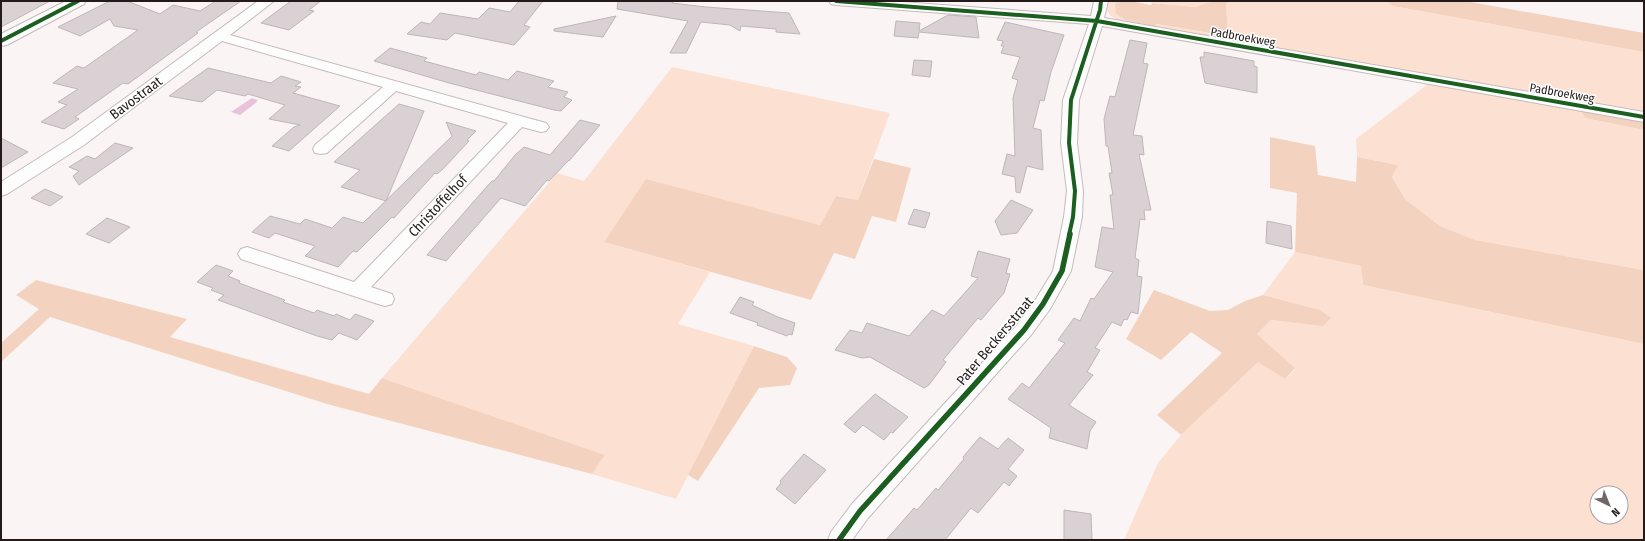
<svg xmlns="http://www.w3.org/2000/svg" width="1645" height="541" viewBox="0 0 1645 541" font-family="'Fira Sans Condensed',sans-serif">
  <rect width="100%" height="100%" fill="#faf4f4"/>
  <path fill="#fce1d2" fill-rule="evenodd" d="M1109,1H1117L1115,4L1155,28L1156,24L1228,36L1226,3L1231,1H1385L1393,6L1644,52V111L1144,26C1131,23 1114,23 1107,11Z
    M1153,1H1213L1195,7L1152,3Z
    M672,67L890,113L858,200L836,196L820,225L646,180L604,242L710,272L678,324L754,346L676,499L592,474L605,455L382,378L557,173L584,181Z
    M1428,84L1581,111L1585,118L1644,130V270L1475,240L1440,226L1405,199L1392,177L1398,165L1357,157L1356,139Z
    M1295,252L1361,266L1363,285L1644,344V540H1124L1158,463L1181,435L1258,361L1285,379L1295,369L1257,334L1271,320L1288,322L1320,310L1263,295ZM1597,493H1621V517H1597Z"/>
  <path fill="#f3d3bf" d="M1117,1H1131L1151,5L1152,3L1195,7L1213,1H1231L1226,4L1228,36L1156,24L1155,28L1152,26L1126,20L1116,14L1115,4Z
    M1385,1H1465L1644,33V52L1393,6Z
    M1581,111L1644,122V130L1585,118Z
    M1270,137L1315,146L1318,175L1356,182L1357,157L1398,165L1392,177L1405,199L1440,226L1475,240L1644,270V344L1363,285L1361,266L1295,252L1297,193L1270,188Z
    M874,159L911,168L896,222L872,216L855,259L834,253L811,300L604,242L646,179L820,225L836,196L858,200Z
    M36,280L187,319L170,337L369,394L382,378L605,455L592,474L327,404L50,317L1,362V343L39,309L16,295Z
    M1154,290L1210,311L1228,310L1245,301L1263,295L1320,310L1331,318L1323,326L1271,320L1257,334L1295,368L1285,379L1258,362L1181,435L1157,415L1222,353L1191,332L1161,360L1126,339Z
    M754,346L787,357L797,368L790,385L759,388L698,481L688,475Z"/>
  <path fill="#e8c2db" d="M252,98L258,100L256,102H257L240,115L231,112Z"/>
  <path fill="#d9d1d3" stroke="#beb6b8" d="M1,1H50L1,27Z
    M110,1H127L160,14L173,5L200,11L216,1H241L196,32L198,33L128,84L123,83L75,117L79,119L64,129L41,122L67,105L58,102L78,89L53,83L77,66L84,68L138,30L114,26L110,19L80,36L58,27Z
    M291,1H321L309,10L314,11L289,30L261,23Z
    M519,1H543L524,25L530,27L514,45L455,33L447,40L407,34L421,22L430,24L440,13L478,19L489,8L510,12Z
    M618,1H673L672,3L706,7L789,13L800,34L776,32V29L741,26L740,31L730,25L701,22L686,53H670L688,21L617,9Z
    M948,15L976,17L979,38L919,32L918,38L894,36L896,21L920,23L919,31Z
    M616,16L603,37L554,31V29Z
    M1005,22L1064,35L1051,72L1044,101L1040,100L1033,128L1041,130L1043,170L1027,166L1020,193L1016,192L1015,177L1002,174L1007,154L1015,156L1013,98L1018,80L1012,78L1020,57L1001,53L1004,46H1001L1003,41L997,40Z
    M1130,40L1147,43L1143,63L1148,64L1133,135L1142,136L1144,155L1139,154L1151,210H1144L1145,220L1140,219L1135,258L1139,260L1137,276L1142,277L1138,314L1131,312L1127,320L1124,319L1121,326L1112,322L1095,348L1100,350L1087,372L1093,375L1069,405L1096,422L1090,431L1087,449L1049,438L1051,428L1008,399L1022,383L1029,388L1065,343L1058,340L1074,318L1080,321L1091,298L1094,299L1113,272L1095,267L1102,227L1114,229L1110,195H1113L1109,173H1112L1108,146H1106L1104,119L1110,96L1115,97Z
    M390,48L427,58L424,61L476,75L479,72L508,80L517,71L554,81L548,87L568,92L564,97L572,100L561,111L554,110L449,83L374,61Z
    M1204,52L1254,61V66L1257,67V93L1205,83L1200,57H1204Z
    M914,60L932,61L930,77L912,75Z
    M208,68L271,83L281,76L301,82L295,86L301,87L293,93L340,106L289,151L272,146L294,127L300,125L269,119L285,105L248,94L245,96L217,90L202,102L169,96Z
    M399,104L424,111L386,201L341,187L360,170L334,162Z
    M580,120L600,125L569,161V160L549,181L547,180L525,206L501,198L446,261L427,255L482,192L492,181H494L515,155L524,147L550,155Z
    M446,122L476,131L467,140L469,141L443,169L437,174L435,173L394,218L392,217L357,252L353,251L338,267L305,256L315,246L275,233L269,238L252,232L270,216L300,224L305,219L332,228L343,217L363,223L452,136Z
    M1,138L28,152L1,168Z
    M115,143L133,148L79,185L73,176L79,171L69,167L87,156L95,159Z
    M45,189L63,197L50,206L31,198Z
    M1011,200L1033,210L1017,233L1001,235L995,221Z
    M914,209L930,213L925,228L908,224Z
    M107,218L130,227L109,243L86,234Z
    M1267,221L1291,226L1292,249L1266,243Z
    M978,251L1010,259L1006,273L1010,274L1004,293L981,320L978,318L943,360L946,362L929,385L924,388L870,357L862,358L835,350L850,330L862,333L867,323L909,336L932,310L944,316L978,278L971,276Z
    M216,265L233,271L228,276L240,281L239,283L285,300L283,302L314,313L317,310L334,316L336,314L350,320L355,314L374,321L357,340L339,333L332,340L317,336L218,300L224,295L211,290L213,288L197,282Z
    M740,297L754,302L752,305L778,317L795,323L792,335L789,334L787,336L757,325L758,323L730,313Z
    M875,394L908,417L893,433L891,432L884,440L863,425L855,433L844,424Z
    M980,437L998,449L1008,438L1024,450L1008,469L1017,476L1009,486L1004,482L978,513L971,508L945,540H886L914,508L917,510L936,488L938,490L964,459L963,457Z
    M804,454L826,470L795,504L776,489L781,483L780,481Z
    M1064,510L1091,514L1092,540H1064Z"/>
  <g fill="none" stroke-linecap="round" stroke-linejoin="round">
    <g stroke="#c4bbbb" stroke-width="2">
      <path id="street" d="M258,1H274L230,35L546,123L549,127L546,131L541,132L522,127L371,287L392,294L394,299L392,304L385,306L378,304L241,259L238,254L241,249L247,247L354,282L508,123L396,91L327,153L321,154L315,153L313,149L315,145L383,87L222,41L84,145L7,194L1,196V182L72,137Z
        M829,1H888L1091,16L1094,1H1108L1104,18L1644,112V122L1102,26L1079,100L1077,143L1083,191L1082,217L1071,271L1050,309L1031,335L868,518L852,540H828L831,532L852,504L1017,325L1036,299L1053,271L1064,217L1067,191L1061,143L1063,100L1089,24L836,5L831,4Z"/>
    </g>
    <g stroke="#c4bbbb" stroke-width="2">
      <path id="secondary" d="M66,1H86L84,4L7,45L1,46V34Z"/>
    </g>
    <use href="#street" fill="#fefdfd" fill-rule="evenodd"/>
    <use href="#secondary" fill="#fefdfd" fill-rule="evenodd"/>
    <g stroke="#fff" stroke-width="6">
      <path id="cycleway-far1" d="M836,1L1097,21L1644,117
        M1,41L78,1
        M1069,235L1073,217L1075,191L1069,143L1071,100L1100,10L1101,1"/>
    </g>
    <g stroke="#fff" stroke-width="8">
      <path id="cycleway" d="M839,540L860,511L1024,330L1043,304L1062,271L1070,234"/>
    </g>
    <use href="#cycleway-far1" stroke="#1b5e20" stroke-width="4"/>
    <use href="#cycleway" stroke="#1b5e20" stroke-width="5.5"/>
  </g>
  <g text-anchor="middle" dominant-baseline="central" stroke-width="3" stroke-linejoin="round" paint-order="stroke">
    <g font-size="12" fill="#241a1a" stroke="#fff">
      <text transform="translate(1243 37) rotate(10)">Padbroekweg</text>
      <text transform="translate(1562 93) rotate(10)">Padbroekweg</text>
    </g>
    <g font-size="14" fill="#241a1a" stroke="#fff">
      <text transform="translate(136 98) rotate(-37)">Bavostraat</text>
      <text transform="translate(438 206) rotate(-47)">Christoffelhof</text>
      <text transform="translate(995 341) rotate(-50)">Pater Beckersstraat</text>
    </g>
  </g>
  <rect width="1645" height="541" fill="none" stroke="#241a1a" stroke-width="4"/>
  <g transform="translate(1609 505) rotate(137)"><circle r="19" fill="#ffffff" stroke="#a7a3a3"/>
  <path d="M0-3L7 15L0 10L-7 15Z" fill="#6f6666"/>
  <text y="-6" font-size="11" font-weight="bold" text-anchor="middle" fill="#241a1a">N</text>
  </g>
</svg>
